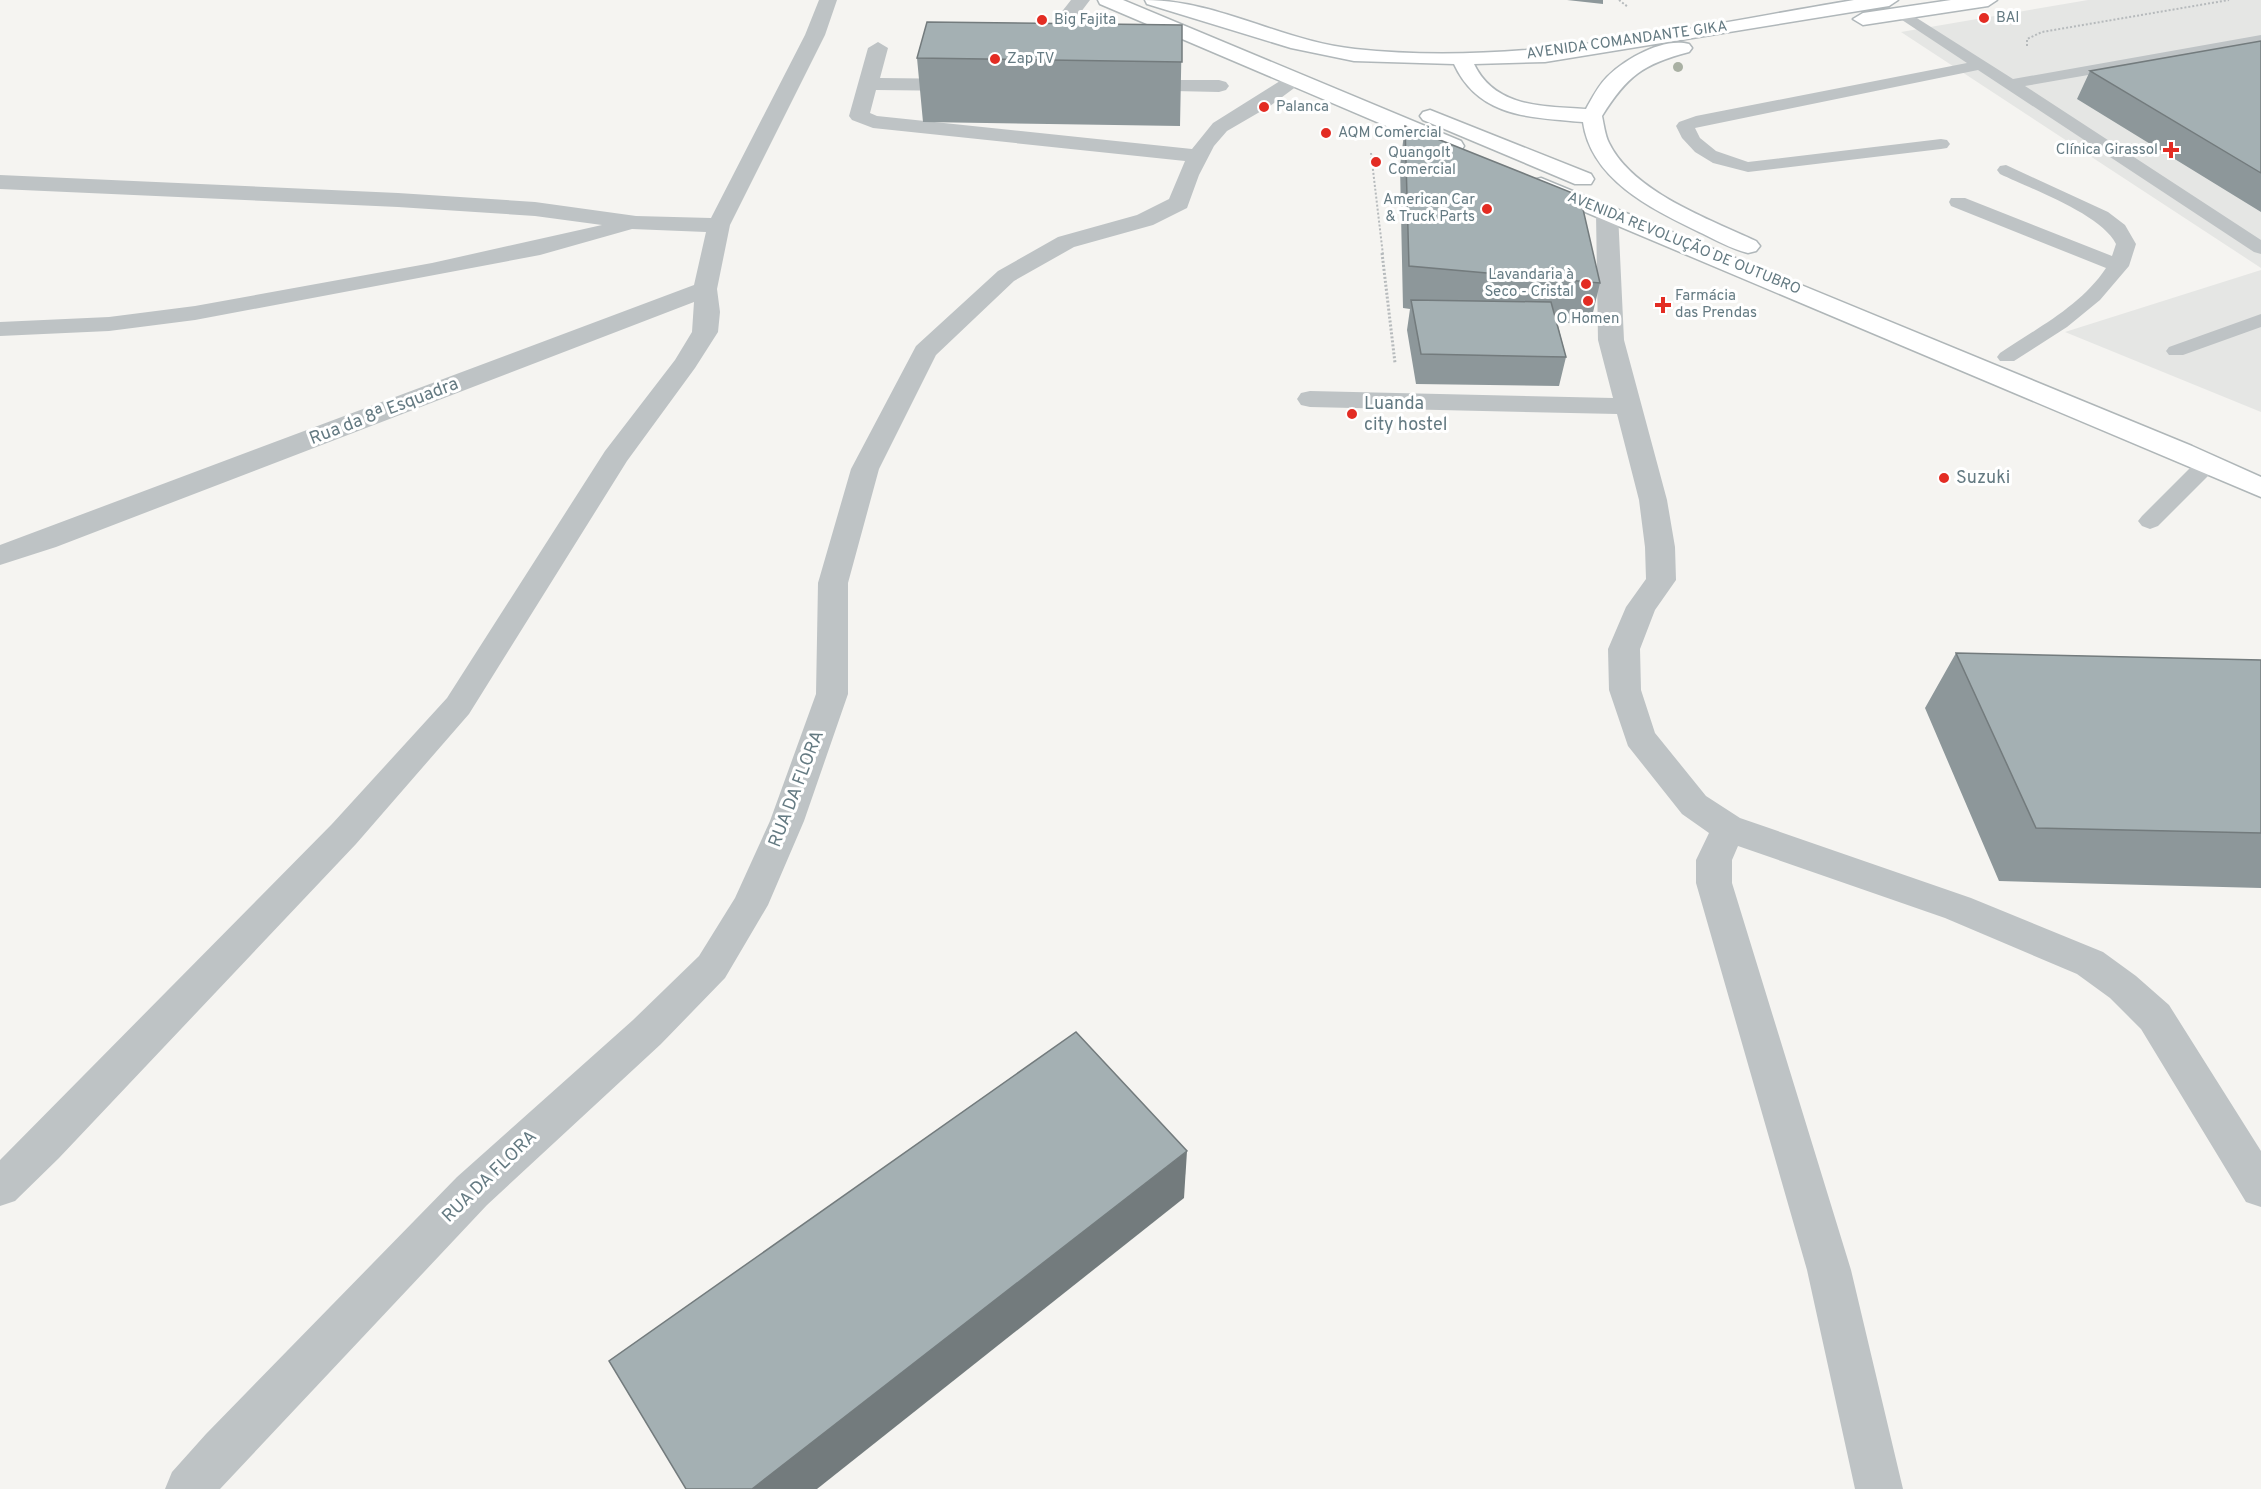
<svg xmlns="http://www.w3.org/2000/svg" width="2261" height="1489" viewBox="0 0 2261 1489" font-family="Overpass,sans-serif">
  <rect width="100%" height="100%" fill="#f5f4f1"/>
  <path fill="#e5e6e4" d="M2088,0H2261V268L1901,32Z
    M2261,270V412L2065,332Z"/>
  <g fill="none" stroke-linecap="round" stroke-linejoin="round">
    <g stroke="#b0b7ba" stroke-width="3">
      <path id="secondary" d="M1145,0C1217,0 1284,42 1355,49C1523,67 1690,27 1854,0H1898L1889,6L1545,62L1474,64C1495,108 1543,106 1586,109C1592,98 1598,86 1607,77C1625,59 1663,37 1689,44L1692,48L1689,52C1643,64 1627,76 1602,116C1604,125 1605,135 1609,143C1633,192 1709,219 1756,241L1760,246L1756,251L1748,253C1731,249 1714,239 1697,231C1650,208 1591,179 1583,122C1530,117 1479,118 1454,64L1354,61L1291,48L1147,4Z
        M1951,0H1997L1988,6L1863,25L1853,19L1863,13Z"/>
    </g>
    <g stroke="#afb6b8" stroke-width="3">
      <path id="primary" d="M1098,0H1123L1461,141L1464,146L1461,151H1445L1100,4Z
        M1430,110L1591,174L1594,179L1591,184H1575L1423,120L1420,116L1423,112Z
        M1541,178L2192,446L2261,477V497L1533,190L1530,185L1533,180Z"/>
    </g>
    <path stroke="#b6babc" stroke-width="2" stroke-dasharray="2 2" stroke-linecap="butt" d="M1619,0L1628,7
      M2027,46V39L2042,32L2229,0
      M1371,153L1383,255"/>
    <path stroke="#b6babc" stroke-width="3" stroke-dasharray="2 2" stroke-linecap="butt" d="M1382,253L1395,363"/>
    <path fill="#bec3c5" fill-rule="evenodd" d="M1901,8L2013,79L2261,35V45L2025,86L2261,240V254L2254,252L1978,70L1695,128L1700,138L1716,151L1748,162L1941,139L1947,140L1950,144L1947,148L1941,149L1748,172L1713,163L1695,152L1682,138L1676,126L1679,122L1696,116L1967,63L1896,16L1893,13L1896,10Z
      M2006,165L2108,212L2125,225L2136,244L2129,266L2100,300L2067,327L2014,361H2000L1997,357L2000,353C2037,328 2081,306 2106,268L1951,206L1949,202L1951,198H1965L2112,256L2116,244C2101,214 2031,189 2000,174L1997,170L2000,166Z
      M2261,314V327L2183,355H2169L2166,351L2169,347Z
      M2207,457L2215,459L2218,464L2215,469L2158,526L2150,529L2142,526L2138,521L2142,516L2199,459Z"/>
    <path fill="#bec3c5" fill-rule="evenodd" d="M819,0H837L825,35L730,225L717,289L720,312L718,332L695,368L627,461L469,714L356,844L59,1158L15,1201L0,1206V1160L332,824L447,698L605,451L675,360L692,332L694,302L56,547L0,565V545L694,285L706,232L632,229L540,255L195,320L109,331L0,336V322L109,317L195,306L432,263L602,225L535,216L398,207L0,189V175L398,193L535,202L636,216L711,218L805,35Z
      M1071,0H1090L1068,29L1047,68H1033L1030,64L1049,28Z
      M878,42L888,48L880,78L965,79L972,81L975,85L972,89L965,91L876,90L870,113L877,116L1192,149L1213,123L1288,76H1302L1305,80L1270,106L1227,131L1214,146L1199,175L1187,208L1153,225L1074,247L1014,281L936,355L879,469L848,583V694L804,821L768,905L725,978L661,1044L487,1205L220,1489H165L172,1472L206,1434L457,1177L633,1020L699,956L735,898L770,821L816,694L818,583L851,469L916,346L998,271L1058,237L1137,215L1169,199L1185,161L873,128L852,120L849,116L868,48Z
      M1136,80H1219L1226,82L1229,86L1226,90L1219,92L1129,90L1126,86L1129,82Z
      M1607,206L1615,208L1618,213L1624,340L1667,500L1675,547L1676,580L1655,610L1640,649L1641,690L1655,733L1706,796L1740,818L1971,898L2103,952L2136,976L2169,1005L2261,1151V1207L2246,1202L2141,1029L2110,998L2077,974L1945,918L1738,846L1732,860V883L1851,1270L1903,1489H1855L1807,1270L1696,883V860L1709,833L1682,814L1628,746L1609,690L1608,649L1626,607L1646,579L1645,547L1639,500L1617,414L1310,407L1301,405L1297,399L1301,393L1310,391L1613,398L1598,340L1596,213L1599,208Z"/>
    <use href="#secondary" fill="#fff" fill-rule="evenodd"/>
    <use href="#primary" fill="#fff" fill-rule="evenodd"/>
  </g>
  <circle fill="#a9b0a3" cx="1678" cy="67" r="5"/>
  <path fill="#8d979a" d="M1567,0H1603V4Z
    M1182,25L1180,126L923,122L917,58Z
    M2261,41V212L2077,99L2090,71Z
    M1405,126L1600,283L1590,325L1557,322L1566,357L1559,386L1416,384L1407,330L1410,309L1403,308L1400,166Z
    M1956,653L2261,660V888L1999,881L1925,708Z"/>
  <path fill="#737b7d" d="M1187,1151L1184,1198L817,1489H752Z"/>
  <path fill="#a4b0b3" stroke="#737b7d" stroke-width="1.5" d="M927,22L1182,25V62L917,58Z
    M2261,41V173L2090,71Z
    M1405,126L1580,196L1600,283L1409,266Z
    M1411,300L1551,302L1566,357L1421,354Z
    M1956,653L2261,660V833L2036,828Z
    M1076,1032L1187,1151L752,1489H686L609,1361Z"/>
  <g fill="#e32c23" stroke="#fff" stroke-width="2">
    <circle cx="1984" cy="18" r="6"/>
    <circle cx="1042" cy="20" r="6"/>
    <circle cx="995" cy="59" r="6"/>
    <circle cx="1264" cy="107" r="6"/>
    <circle cx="1326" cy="133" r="6"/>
    <path d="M2168 141h6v6h6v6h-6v6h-6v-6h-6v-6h6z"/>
    <circle cx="1376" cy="162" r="6"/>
    <circle cx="1487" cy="209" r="6"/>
    <circle cx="1586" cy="284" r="6"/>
    <circle cx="1588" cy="301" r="6"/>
    <path d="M1660 296h6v6h6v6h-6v6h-6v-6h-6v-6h6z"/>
    <circle cx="1352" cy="414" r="6"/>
    <circle cx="1944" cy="478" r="6"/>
  </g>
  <g text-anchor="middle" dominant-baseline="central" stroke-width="6" stroke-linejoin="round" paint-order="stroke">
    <g font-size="15" fill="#647a82" stroke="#fff" text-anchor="start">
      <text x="1996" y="18">BAI</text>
      <text x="1054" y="20">Big Fajita</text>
      <text x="1007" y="59">Zap TV</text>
      <text x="1276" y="107">Palanca</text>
      <text x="1338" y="133">AQM Comercial</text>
      <text x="2158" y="150" text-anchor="end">Clínica Girassol</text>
      <text x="1388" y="153">Quangolt<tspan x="1388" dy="17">Comercial</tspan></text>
      <text x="1475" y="200" text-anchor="end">American Car<tspan x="1475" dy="17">&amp; Truck Parts</tspan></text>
      <text x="1574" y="275" text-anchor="end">Lavandaria à<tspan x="1574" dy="17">Seco - Cristal</tspan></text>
      <text x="1675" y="296">Farmácia<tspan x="1675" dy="17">das Prendas</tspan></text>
      <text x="1588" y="319" text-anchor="middle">O Homen</text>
    </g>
    <g font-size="15" fill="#647a82" stroke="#fff">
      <text transform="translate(1627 41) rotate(-8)">AVENIDA COMANDANTE GIKA</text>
      <text transform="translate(1684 244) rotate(22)">AVENIDA REVOLUÇÃO DE OUTUBRO</text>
    </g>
    <g font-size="18" fill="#647a82" stroke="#fff" text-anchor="start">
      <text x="1364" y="404">Luanda<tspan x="1364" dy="21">city hostel</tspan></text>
      <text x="1956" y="478">Suzuki</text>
    </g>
    <g font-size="18" fill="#647a82" stroke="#fff">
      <text transform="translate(384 412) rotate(-21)">Rua da 8ª Esquadra</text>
      <text transform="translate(797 789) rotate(-69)">RUA DA FLORA</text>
      <text transform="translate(490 1177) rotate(-44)">RUA DA FLORA</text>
    </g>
  </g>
</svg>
